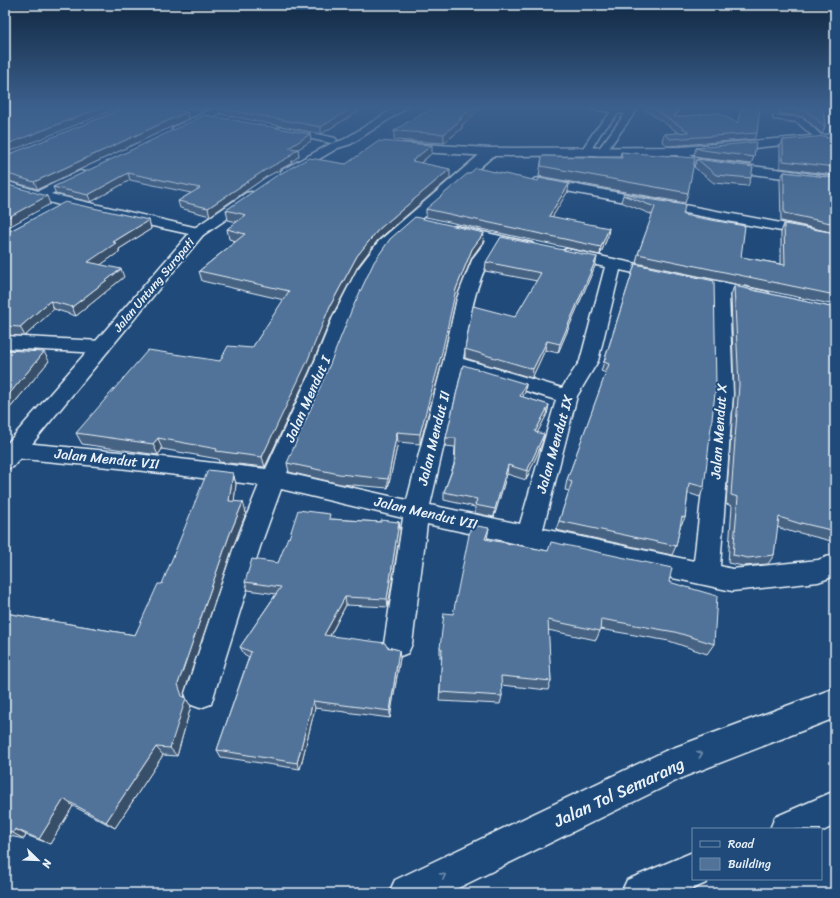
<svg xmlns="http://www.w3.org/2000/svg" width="840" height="898" viewBox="0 0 840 898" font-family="Sriracha,sans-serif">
  <rect width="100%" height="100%" fill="#1f4a7a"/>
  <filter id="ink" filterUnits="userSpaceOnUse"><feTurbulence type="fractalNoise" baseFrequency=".025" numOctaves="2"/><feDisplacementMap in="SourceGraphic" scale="8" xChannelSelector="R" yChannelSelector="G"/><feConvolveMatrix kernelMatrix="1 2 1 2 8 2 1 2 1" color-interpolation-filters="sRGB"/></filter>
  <g filter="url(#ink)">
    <path fill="#2e5683" d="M740,107H825L827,126L738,115Z"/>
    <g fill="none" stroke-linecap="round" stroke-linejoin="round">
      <g stroke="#e8f1f8" stroke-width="3">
        <path id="lane" d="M587,107H607L628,110L631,107H639L605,153H599L597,151L625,114L619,113L601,133L589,153L586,154L581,151L595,130L611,112L591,109Z
          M774,115L803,118L824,138L820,141L817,140L797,122L774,119L773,117Z"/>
      </g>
      <g stroke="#e8f1f8" stroke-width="3">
        <path id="street" d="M216,107H229L228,109L182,131L178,132L172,129L174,127Z
          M282,127L331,137L335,138L337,140L335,142L331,143L278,132L276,130L278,128Z
          M681,147C688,149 689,157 700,159L835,177V185L700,167C689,164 680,162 675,151L677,148Z
          M490,148L494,149L496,152L494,155L389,247L373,270L351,317L330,373L287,473L407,500L443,362L457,298L473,258L486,241L451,233L449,230L451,227L456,226L532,243L535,246L532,249L527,251L499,244C474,278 470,319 463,359L562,388L580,361L605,267L562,257L559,254L562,251L567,249L768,292L770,296L768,300L762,301L729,294L733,394L720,566L732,569L818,560L835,554V576L818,582L732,591L427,524L412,644L408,653L398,657L388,653L384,644L403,518L281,489L260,547L211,704L200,708L189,704L185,693L234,547L259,485L119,468L13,458L5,456V445L13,442L119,452L266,469L310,373L333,317L357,270L379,241L486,149ZM620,270L712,290L713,394L694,561L543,529L577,396L598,361ZM461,371L556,400L520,524L430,505Z
          M80,171L84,172L86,175L84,178L51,194L198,228L203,229L205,232L203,235L198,236L66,207L5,189V181L38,191Z
          M539,178L835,233V241L534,185L533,182L534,179Z
          M5,336L101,341L108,343L110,347L108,351L101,353L5,348Z"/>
      </g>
      <g stroke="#e8f1f8" stroke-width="3">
        <path id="secondary" d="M396,107H408L351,144L338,148L290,176H282L280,173L282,170L330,144L343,140Z
          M835,134V140L681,155L490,156L403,151L399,149L397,147L399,145L403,143L490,148L681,147Z
          M251,192L256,193L258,196L256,199L203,235L13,467L5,469V446L193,229L246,193Z"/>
      </g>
      <g stroke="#e8f1f8" stroke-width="3">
        <path id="highway" d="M835,688V718L686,776L448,893H389L395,880L665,751Z
          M835,791V825L821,832V829H770L775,817Z
          M693,852V879H707L706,883L683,893H621L627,880Z"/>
      </g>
      <use href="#lane" fill="#1f4a7a" fill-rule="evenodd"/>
      <use href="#street" fill="#1f4a7a" fill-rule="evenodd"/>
      <use href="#secondary" fill="#1f4a7a" fill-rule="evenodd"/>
      <use href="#highway" fill="#1f4a7a" fill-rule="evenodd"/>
    </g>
    <path fill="#466384" stroke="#e8f1f8" d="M178,107H213L203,111Z
      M365,107L321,134L220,114L218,108Z
      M645,107H680L675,117L737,123L757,133L754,139L668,146L662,141L664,134L679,133L644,109Z
      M780,107H823L825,127L822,134L804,117L780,114Z
      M187,112L188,119L38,189L5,180V156Z
      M462,125V128L444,143L394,140V131Z
      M310,134L311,141L298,149L299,156L291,162L292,163L266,177L210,216L180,208L178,201L191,193L130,180L91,202L56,194L53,187Z
      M826,138H835V175L780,168V147L783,140Z
      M696,148L754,157L751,164L700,158L694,155Z
      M621,152L688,193L685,203L539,176L542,156L620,158Z
      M432,153L421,163L450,178L378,240L358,266L332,316L309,372L265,467L219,462L218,459L162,449L158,455L82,444L76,433L220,361L252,348L284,300L202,281L199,271L236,241L229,239L227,229L237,222L228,220L226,210L346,164Z
      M697,159L751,178L748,186L714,183L694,167Z
      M784,172L835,178V233L781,221L780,179Z
      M568,191L552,217L608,236L600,255L426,217V209Z
      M623,195L683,215L741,257L781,264V232L784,224L835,233V305L636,263L638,254L653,215L621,202Z
      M149,220L151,229L119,249V252L100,265L124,277L76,316L54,309L25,336L5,335V233Z
      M483,242L472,257L456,298L442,362L420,444L398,442L388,488L341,484L289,472L287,463Z
      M597,257L595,266L558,353L545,350L532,378L465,358V349L515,317L537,281L485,271L486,262Z
      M635,264L704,487L700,497L688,493L685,518L680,527L676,546L672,555L556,530L569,491L565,490L567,480L606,373L601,371Z
      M734,286L835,308V542L796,532L795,533L777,527L774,555L768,564L743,566L728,563L732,506L726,504L734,394L731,295Z
      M5,343L9,350L49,361L10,408H5Z
      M526,384L525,392L522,397L549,405L547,414L537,433L542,443L526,480L507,474L494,517L475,513V507L444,500V492L454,464L455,447L445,446L446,438Z
      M233,473L236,484L234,501L246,513L233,547L184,693L185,698L191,706L177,756L163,755L115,828L73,806L50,844L26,835L24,839L5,835V613L135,635L162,584Z
      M331,519L381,522H399L400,531L388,607L346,605L330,636L387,647L399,650L400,658L390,718L315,708L300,769L221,757L217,750L249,657L244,654L240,647L276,594L248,590L245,582L278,563L289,538Z
      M487,540L669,582L714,644L707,654L669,641L600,629V631L596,640L548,630L551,681L548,690L501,685L502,696L500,704L439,701L442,658H440V648L453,614Z"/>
    <path fill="#39506b" stroke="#e8f1f8" d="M5,107H14L5,109Z
      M102,107H121L5,153V145Z
      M202,107H213L203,111Z
      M353,107H365L321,134V127Z
      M473,107H482L462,125V128L444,143V134L459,119Z
      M679,107H680L673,121L674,117Z
      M187,112L188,119L38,189L34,182Z
      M310,134L311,141L290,154L289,148Z
      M432,145V153L412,170V161Z
      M298,149L299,156L291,162L292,163L266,177L210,216L208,208L265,170L289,156Z
      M450,169V178L378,240L358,266L332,316L309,372L265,467L262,457L330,306L357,256L378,230Z
      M128,173L130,180L91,202L88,195Z
      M569,184L568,191L548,224L549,216Z
      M47,196L50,204L5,229V219Z
      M149,220L151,229L119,249V252L92,271L88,262L113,242Z
      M609,228L608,236L600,255L601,247Z
      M484,233L483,242L472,257L456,298L442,362L420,444V434L456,289L472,249Z
      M597,257L595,266L558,353L560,344Z
      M121,269L124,277L76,316L72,307Z
      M50,301L54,309L25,336L20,327Z
      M547,341L545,350L532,378L533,369Z
      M5,343L9,350L5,353Z
      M44,352L49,361L10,408L5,400V399Z
      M526,384L525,392L519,405L520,396Z
      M549,405L547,414L533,441L535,432Z
      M397,432L398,442L388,488V479Z
      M544,434L542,443L526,480L527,471Z
      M158,438L162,449L158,455L153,444Z
      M508,465L507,474L494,517L495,509Z
      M233,473L236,484L233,511L229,501Z
      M243,502L246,513L233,547L184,693L185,698L191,706L177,756L170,748L178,684L229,536Z
      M399,522L400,531L388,607L387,599Z
      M489,528L487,539L484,550L485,539Z
      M345,597L346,605L326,643L324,635Z
      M399,650L400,658L390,718V711Z
      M313,701L315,708L300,769L297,763Z
      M156,747L163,755L115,828L106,822Z
      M64,799L73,806L50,844L39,839Z
      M15,829L26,835L24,839L13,833Z"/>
    <path fill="#517399" stroke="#e8f1f8" d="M18,107H102L5,145V111Z
      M128,107H163L187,112L34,182L5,173V156Z
      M220,107H353L321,127L218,108Z
      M434,107H473L459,119H462L444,134L394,131L421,113H425Z
      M651,107H679L674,117L719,113L737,123L742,107H760L757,133L670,139L664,134L689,132Z
      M782,107H823L825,127L807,111L782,108Z
      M205,115L310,134L289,148L298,149L289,156H291L265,170L208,208L178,201L200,188L128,173L88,195L53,187Z
      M826,136V138H835V167L783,161V140Z
      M379,141L432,145L412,161L450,169L378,230L357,256L330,306L307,362L262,457L216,451L217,449L158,438L153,444L76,433L148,350L220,361L228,346L252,348L289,291L199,271L245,234L227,229L246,215L226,210L276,176L309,158L346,164Z
      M756,142L754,157L703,150L696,148Z
      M621,152L695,158L688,193L541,166L542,156L622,158Z
      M697,159L753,167L751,178L716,175Z
      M476,168L538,181L539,178L569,184L549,216L609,228L601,247L426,209L467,174H469Z
      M784,172L835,178V224L784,213Z
      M5,184L47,196L5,219Z
      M623,195L685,205L683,215L745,226L741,257L785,265L784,224L835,233V295L638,254L655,207Z
      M65,202L149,220L113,242L116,243L88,262L121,269L72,307L50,301L20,327L5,326V233H6Z
      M415,217L484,233L472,249L456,289L442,352L420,434L397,432L388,479L339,474L287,463L330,364L352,309L374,262L390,239Z
      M501,237L597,257L560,344L547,341L533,369L465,349L473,306L515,317L541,273L486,262Z
      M635,264L714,281L716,385L704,487L689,483L685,518L682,517L676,546L559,521L572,482L567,480L609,364L604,362Z
      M734,286L835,308V531L801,523V524L779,517L774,555L748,558L733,555L738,497L731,495L739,385Z
      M5,350L44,352L5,399Z
      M463,365L526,384L520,396L549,405L535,432L544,434L527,471L508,465L495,509L475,505L477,499L444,492L455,463L456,438H446Z
      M208,470L233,473L229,501L243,502L229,536L178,684L182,696L186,698L170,748L156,747L106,822L64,799L39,839L15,829L13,833L5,831V613L135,635L158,584H162Z
      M298,510L330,514L329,519L381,522V520L399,522L387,599L345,597L324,635L385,643L387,647L399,650L390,711L313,701L297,763L217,750L251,652L240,647L281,587L245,582L252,559L278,563L288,537L289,538Z
      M471,525L489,528L485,539L548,551L551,542L672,568L669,582L717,596L714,644L675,632L601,619L600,631L548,620L551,681L501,676L502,696L440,692L442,649L440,648L444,613L453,614Z"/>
    <defs><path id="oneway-chevron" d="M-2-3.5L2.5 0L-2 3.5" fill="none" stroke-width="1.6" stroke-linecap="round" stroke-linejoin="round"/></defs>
    <g stroke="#6f8dac">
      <use href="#oneway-chevron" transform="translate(700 754) rotate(-21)"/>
      <use href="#oneway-chevron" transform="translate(443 876) rotate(-26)"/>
    </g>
  </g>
  <linearGradient id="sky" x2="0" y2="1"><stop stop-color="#112943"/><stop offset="0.46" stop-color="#3c608d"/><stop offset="1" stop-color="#3c608d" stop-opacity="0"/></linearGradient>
  <rect width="840" height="233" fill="url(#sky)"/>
  <g text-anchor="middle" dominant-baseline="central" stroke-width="4" stroke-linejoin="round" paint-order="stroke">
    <g font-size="12" fill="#e8f1f8" stroke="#1f4a7a">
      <text transform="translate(154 285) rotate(-50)">Jalan Untung Suropati</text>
    </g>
    <g font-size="14" fill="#e8f1f8" stroke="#1f4a7a">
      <text transform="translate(308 399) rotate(-66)">Jalan Mendut I</text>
      <text transform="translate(719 431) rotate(-86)">Jalan Mendut X</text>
      <text transform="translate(434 438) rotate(-76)">Jalan Mendut II</text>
      <text transform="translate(555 444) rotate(-74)">Jalan Mendut IX</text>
      <text transform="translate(107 459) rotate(6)">Jalan Mendut VII</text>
      <text transform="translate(426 513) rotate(13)">Jalan Mendut VII</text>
    </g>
    <g font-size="17" fill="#e8f1f8" stroke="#1f4a7a">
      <text transform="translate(619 792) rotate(-25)">Jalan Tol Semarang</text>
    </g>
  </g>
  <rect width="840" height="898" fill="none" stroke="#1f4a7a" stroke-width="20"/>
  <rect x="10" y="10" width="820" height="878" fill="none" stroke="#e8f1f8" stroke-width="1.5" filter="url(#ink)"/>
  <rect x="692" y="828" width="130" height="52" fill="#1f4a7a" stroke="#6f8dac"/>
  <rect x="700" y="841" width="20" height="6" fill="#1f4a7a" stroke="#6f8dac"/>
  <text x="728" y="848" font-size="12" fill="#e8f1f8">Road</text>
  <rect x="700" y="858" width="20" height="12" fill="#517399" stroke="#6f8dac"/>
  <text x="728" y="868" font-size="12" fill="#e8f1f8">Building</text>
  <g transform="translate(38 860) rotate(113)" stroke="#1f4a7a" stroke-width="3" paint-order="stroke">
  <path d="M0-3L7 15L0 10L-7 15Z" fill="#e8f1f8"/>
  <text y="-6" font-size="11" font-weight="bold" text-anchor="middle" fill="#e8f1f8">N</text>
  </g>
</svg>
